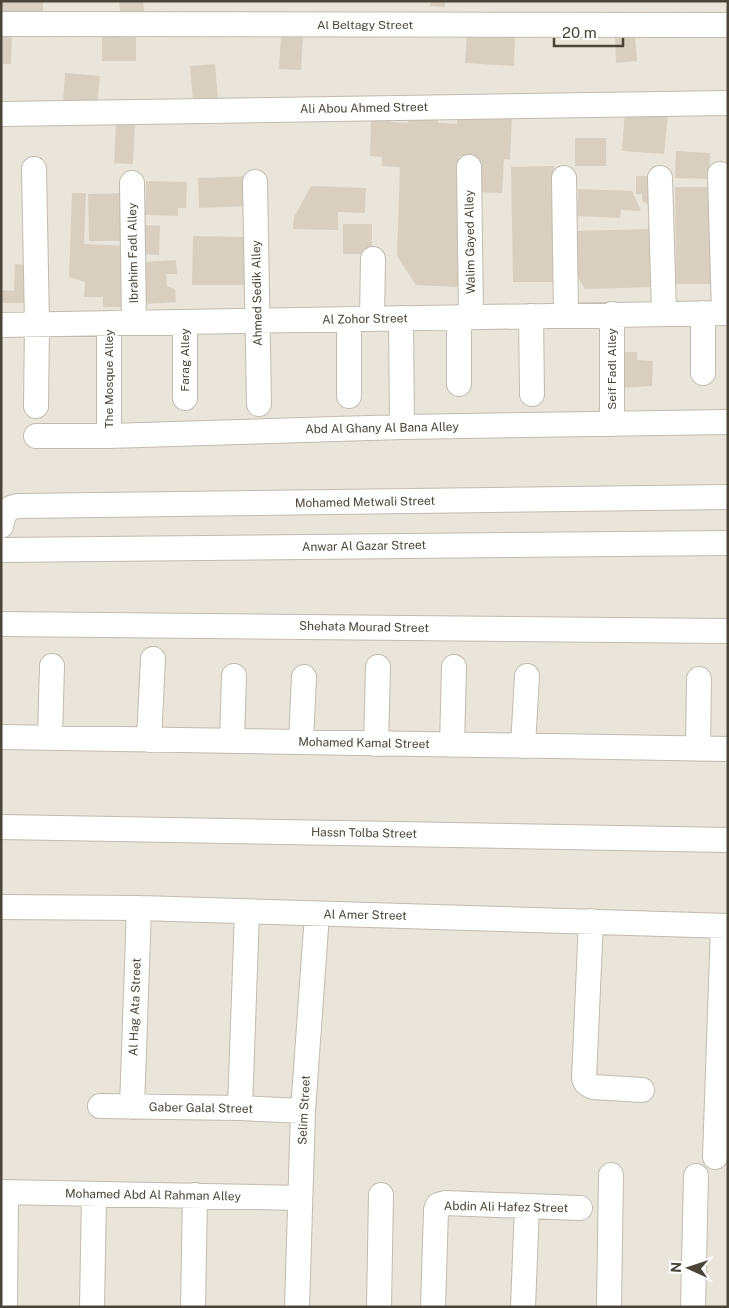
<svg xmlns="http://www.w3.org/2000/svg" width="729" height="1308" viewBox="0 0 729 1308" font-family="'Public Sans',sans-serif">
  <rect width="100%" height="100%" fill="#f6f3ec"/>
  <path fill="#eae5da" d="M1,1H728V1307H1Z"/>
  <path fill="#d8cfc1" d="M1,1H43V18L1,17Z
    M119,1H143L146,24L121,20Z
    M430,1H445V7L430,6Z
    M102,30L136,31V61H102Z
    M1,33H12L11,64H1Z
    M467,33L515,35L514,66L465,63Z
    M281,35L303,36L301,70L279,69Z
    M635,35L637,61L616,63L615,36Z
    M215,64L218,99L193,101L190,66Z
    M65,73L100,76L97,106L63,103Z
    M625,110L668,114L664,154L622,151Z
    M371,113L392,114L391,122L408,123L409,114L438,115V123L457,124V113L512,115L510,160L504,159L502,193L471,192L472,157L459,156L457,198H463L459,287L416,285L397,256L400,167L382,166V157L370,156Z
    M116,123H135L133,164L114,163Z
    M575,138H606V166H575Z
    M676,151L710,153L709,179L675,178Z
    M554,166L555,282H513L511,167Z
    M251,176L252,206L199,208L198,178Z
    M636,176H653V207L642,201V194H636Z
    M146,181L187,182L186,208H178V216L145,215Z
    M311,186L366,188L365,213L338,212V230L293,229L294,217Z
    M675,187H713V284H676Z
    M578,189L632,191L641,211L621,210L620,218L577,216Z
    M72,193H86L84,244L128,246V307H103V297H84L85,282L69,277Z
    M126,193V241H89L88,194Z
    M343,224H372V254H343Z
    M145,225L160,226L159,255L144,254Z
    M653,229L655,287L585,289L574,271L573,231Z
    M193,236L246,237V285H192Z
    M176,260L177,274H166L167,286L175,289L176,302L146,304L142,262Z
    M15,264L29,265V303H1V290L14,291Z
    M612,352H637V360L653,361L652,386L620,388Z"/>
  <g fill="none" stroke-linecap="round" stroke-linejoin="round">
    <g stroke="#c2bbae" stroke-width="26">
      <path id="minor" d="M1,24L728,25
        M1,114L728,103
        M469,167L471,317
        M34,169L37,324L36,406
        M720,174L724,313
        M564,178L566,315
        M660,178L664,313
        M255,182L259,404
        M132,183L134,322
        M703,313V373
        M531,316L532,394
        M459,317V384
        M401,318L402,427
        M372,319L373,259
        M185,322V398
        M1,325L728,313
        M349,396V319
        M612,424V314
        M36,436H109L402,427L728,422
        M109,436V323
        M1,526C3,515 6,507 19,506L728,497
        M1,550L728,543
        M1,624L728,631
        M1,737L728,749
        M50,738L52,666
        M149,740L153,659
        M232,741L234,676
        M301,742L304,677
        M376,744L378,667
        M452,745L454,667
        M523,746L527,676
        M698,749L699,679
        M1,827L728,840
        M1,907L139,908L728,926
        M591,921L584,1079L586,1083L593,1087L642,1090
        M100,1106L240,1108L303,1111
        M132,1107L139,908
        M240,1108L247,912
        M715,1157L723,926
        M1,1192L300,1198
        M5,1307L6,1192
        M92,1307L94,1194
        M193,1307L195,1195
        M297,1307L303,1111L317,914
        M379,1307L381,1195
        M433,1307L436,1210L438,1205L445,1203L580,1208
        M523,1307L527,1206
        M609,1307L611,1175
        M693,1307L696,1176"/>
    </g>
    <use href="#minor" stroke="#fff" stroke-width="24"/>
  </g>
  <g text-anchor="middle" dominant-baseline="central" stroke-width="4.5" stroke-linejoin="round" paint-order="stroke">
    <g font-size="12" fill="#4b4439" stroke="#fff">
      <text x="365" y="25">Al Beltagy Street</text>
      <text transform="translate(364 108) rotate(-1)">Ali Abou Ahmed Street</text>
      <text transform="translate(470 242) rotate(-91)">Walim Gayed Alley</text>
      <text transform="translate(133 253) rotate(-91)">Ibrahim Fadl Alley</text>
      <text transform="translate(257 293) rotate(-91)">Ahmed Sedik Alley</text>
      <text transform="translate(365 319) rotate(-1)">Al Zohor Street</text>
      <text transform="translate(185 360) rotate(-90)">Farag Alley</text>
      <text transform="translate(612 369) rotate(-90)">Seif Fadl Alley</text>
      <text transform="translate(109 379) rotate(-90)">The Mosque Alley</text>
      <text transform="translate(382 428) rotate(-1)">Abd Al Ghany Al Bana Alley</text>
      <text transform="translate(365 502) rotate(-1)">Mohamed Metwali Street</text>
      <text transform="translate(364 546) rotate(-1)">Anwar Al Gazar Street</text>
      <text transform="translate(364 627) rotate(1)">Shehata Mourad Street</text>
      <text transform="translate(364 743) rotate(1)">Mohamed Kamal Street</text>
      <text transform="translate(364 833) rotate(1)">Hassn Tolba Street</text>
      <text transform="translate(365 915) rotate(1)">Al Amer Street</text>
      <text transform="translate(135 1007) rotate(-88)">Al Hag Ata Street</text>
      <text transform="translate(201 1108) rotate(1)">Gaber Galal Street</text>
      <text transform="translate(304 1110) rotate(-87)">Selim Street</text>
      <text transform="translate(153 1195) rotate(1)">Mohamed Abd Al Rahman Alley</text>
      <text transform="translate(506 1207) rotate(1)">Abdin Ali Hafez Street</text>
    </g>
  </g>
  <rect width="729" height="1308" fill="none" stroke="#4b4439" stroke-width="5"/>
  <g transform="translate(689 1268) rotate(273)" stroke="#ffffff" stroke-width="4" paint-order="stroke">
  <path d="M0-4L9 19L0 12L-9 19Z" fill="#4b4439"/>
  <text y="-8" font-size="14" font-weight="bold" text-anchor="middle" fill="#4b4439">N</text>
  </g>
  <path d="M554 38v8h69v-8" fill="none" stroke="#4b4439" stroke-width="2.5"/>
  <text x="562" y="38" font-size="15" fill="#4b4439" stroke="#ffffff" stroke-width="4" paint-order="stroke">20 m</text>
</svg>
